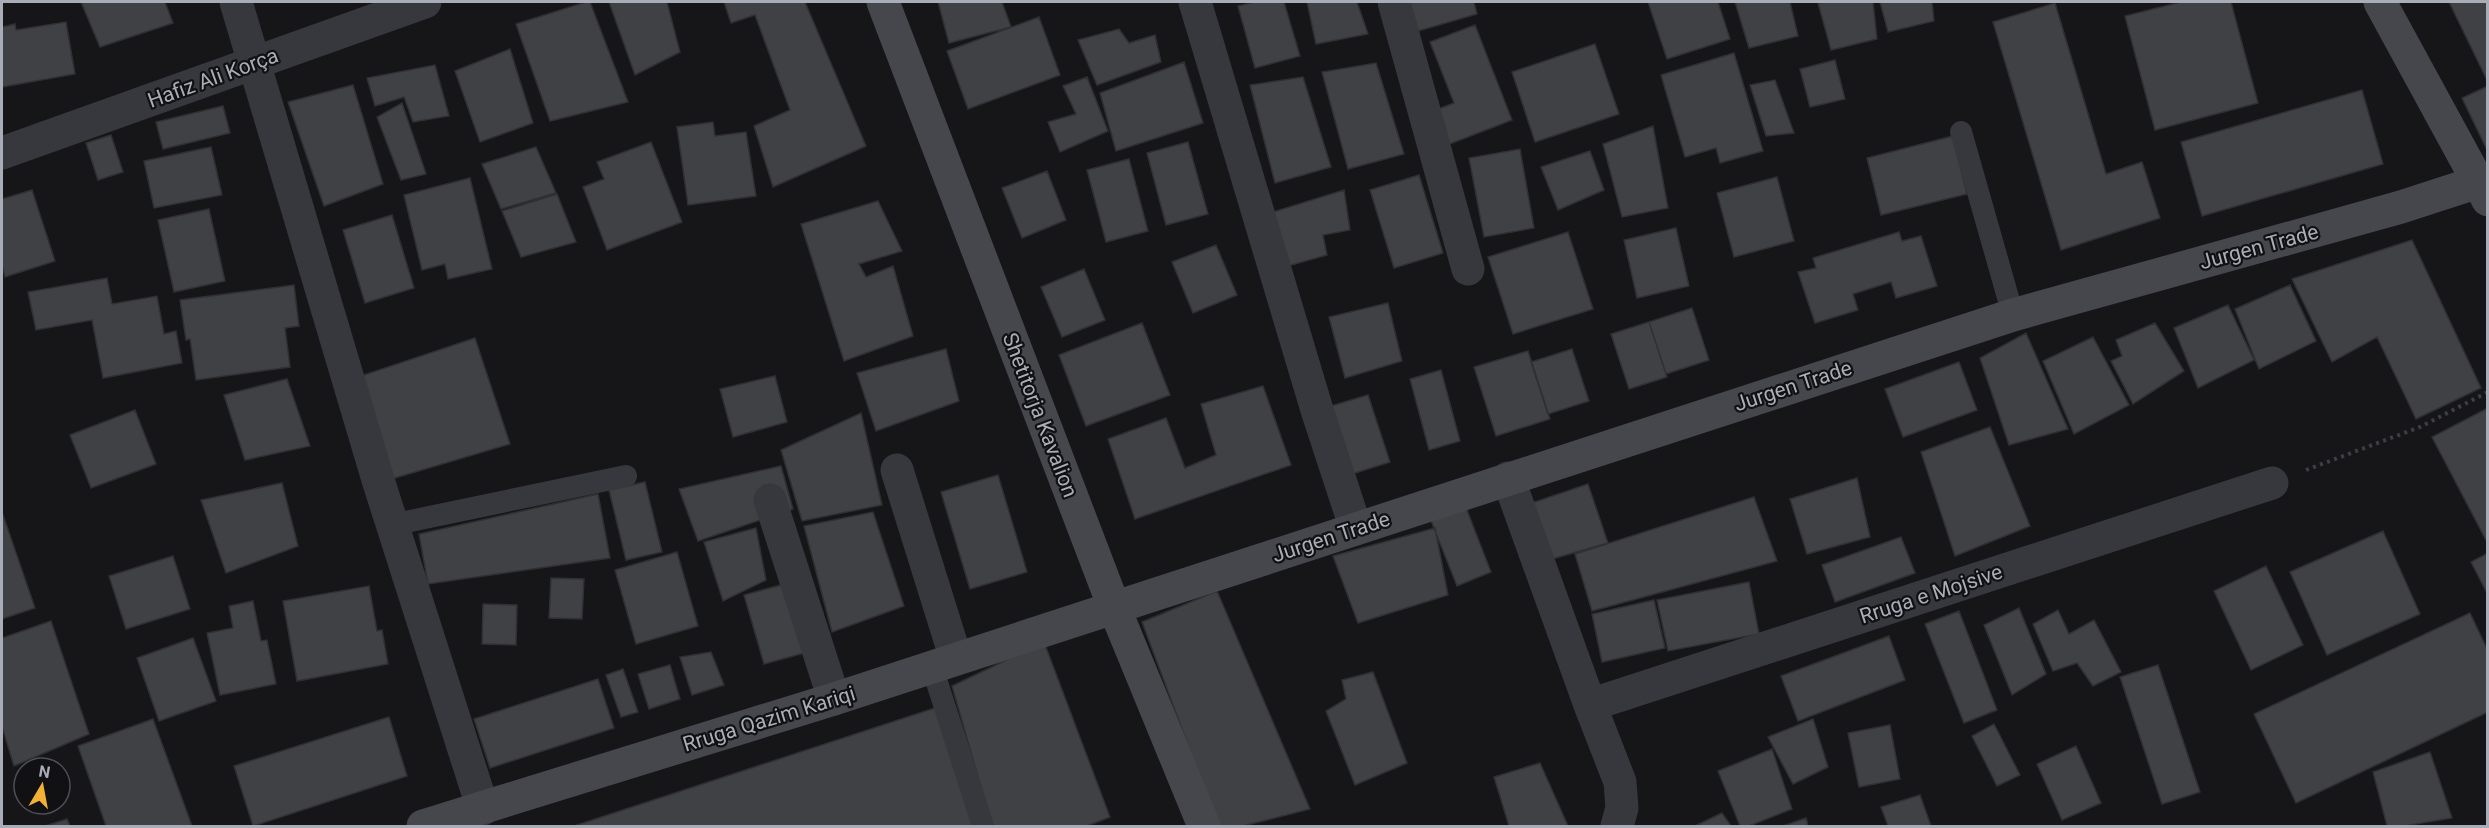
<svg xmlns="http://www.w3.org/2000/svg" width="2489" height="828" viewBox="0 0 2489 828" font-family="Roboto,sans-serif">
  <rect width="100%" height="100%" fill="#161618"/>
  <path fill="#404145" stroke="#303034" stroke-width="1.5" d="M81,2H165L173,23L100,47Z
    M586,2H590L628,102L550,121L516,24Z
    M609,2H667L680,52L635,75Z
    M724,2H805L866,146L773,187L754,126L790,110L755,15L731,23Z
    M938,2H1002L1011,27L949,43Z
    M1254,2H1284L1300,56L1255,68L1238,6Z
    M1307,2H1357L1368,34L1316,44Z
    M1409,2H1474L1477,14L1418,31Z
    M1648,2H1718L1730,39L1667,59Z
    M1735,2H1790L1798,36L1749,48Z
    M1826,2H1873L1877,39L1831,50L1818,3Z
    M1880,2H1932L1934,21L1888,32Z
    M2181,2H2231L2258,103L2155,130L2125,16Z
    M2449,2H2488V80H2487Z
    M2055,3L2106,174L2142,162L2160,218L2061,250L1993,22Z
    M1039,17L1060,75L968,109L947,51Z
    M66,22L75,74L2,87V27L15,24L16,30Z
    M1475,25L1512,120L1447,145L1433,111L1454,103L1430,42Z
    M1119,29L1129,43L1155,35L1161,62L1097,85L1078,40Z
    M1595,44L1619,114L1535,142L1512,72Z
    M510,49L533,123L480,142L455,71Z
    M1734,53L1763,151L1720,163L1716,148L1685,157L1661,75Z
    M1835,60L1845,99L1810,107L1800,69Z
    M1184,62L1203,123L1116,151L1100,93Z
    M1376,63L1404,154L1348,169L1322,72Z
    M435,65L449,116L413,122L404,97L375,106L367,78Z
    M1087,77L1108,131L1060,152L1048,122L1076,114L1063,86Z
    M1303,77L1331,167L1275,183L1250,85Z
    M1775,80L1794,133L1766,136L1750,85Z
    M353,85L383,184L324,206L288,102Z
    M2488,86V152L2462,98Z
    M2362,90L2383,164L2202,216L2181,142Z
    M402,103L426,174L401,180L377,117Z
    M223,106L230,133L163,149L156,122Z
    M713,122L715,136L746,132L756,196L688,205L677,127Z
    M1653,126L1668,208L1622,217L1603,144Z
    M111,135L123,172L98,180L86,143Z
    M1953,136L1967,194L1881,215L1867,158Z
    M651,142L682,222L607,250L583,187L604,179L597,162Z
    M1188,142L1208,214L1166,225L1147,153Z
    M211,147L222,195L154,208L144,161Z
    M536,147L556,193L501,209L482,164Z
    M1520,149L1534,228L1484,237L1469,158Z
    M1590,151L1604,190L1558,210L1541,167Z
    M1129,159L1148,231L1106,242L1087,170Z
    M1047,171L1066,220L1022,238L1002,188Z
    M1419,175L1443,253L1394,268L1370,190Z
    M1777,177L1794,241L1734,257L1717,193Z
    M470,178L492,269L448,279L445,264L422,270L404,195Z
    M32,190L55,261L5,277L2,266V199Z
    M1344,190L1350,230L1323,235L1327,255L1284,267L1267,214Z
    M557,194L576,242L521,257L502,211Z
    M878,201L902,251L859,264L866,277L893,266L913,336L844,361L801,224Z
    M209,209L225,281L174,292L158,220Z
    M392,215L414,288L365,303L343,230Z
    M1676,228L1689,286L1637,298L1624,240Z
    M1568,232L1593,309L1513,334L1488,257Z
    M1899,232L1902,241L1921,236L1937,286L1896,298L1891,282L1853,294L1858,310L1815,323L1798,272L1816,268L1813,258Z
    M2412,240L2481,388L2416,419L2377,337L2332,362L2292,279Z
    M1216,245L1237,295L1193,313L1172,262Z
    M1084,269L1105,320L1062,337L1041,287Z
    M107,278L112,304L157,296L164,334L176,331L182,363L103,378L92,320L36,330L28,292Z
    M294,285L299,326L285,328L290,367L196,380L190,339L186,340L180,300Z
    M2290,285L2316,341L2259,369L2235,309Z
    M1388,303L1402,361L1345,378L1329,317Z
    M2228,305L2254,360L2198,388L2174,328Z
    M1692,308L1709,360L1666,374L1649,322Z
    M1649,322L1667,377L1629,389L1611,334Z
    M1142,323L1170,395L1086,426L1059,355Z
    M2155,323L2184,371L2133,404L2111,361L2122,356L2116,340Z
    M2026,333L2068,429L2009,445L1980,358Z
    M2093,337L2129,405L2074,434L2043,361Z
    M475,338L510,444L388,480L358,377Z
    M946,349L959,401L876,431L857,373Z
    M1572,349L1589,401L1548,414L1531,362Z
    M1528,351L1550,419L1496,436L1474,367Z
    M1959,362L1977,410L1903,437L1885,389Z
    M1441,370L1460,441L1429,450L1410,379Z
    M775,376L787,422L733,437L720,389Z
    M287,379L310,446L245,460L224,395Z
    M1263,386L1291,465L1135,519L1108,439L1166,418L1185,468L1216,455L1201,404Z
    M1368,395L1390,462L1352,474L1331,406Z
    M2488,408V544L2432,437Z
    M135,410L156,464L91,488L70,435Z
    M861,413L882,505L802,521L781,450Z
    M1990,427L2030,526L1955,556L1921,452Z
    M781,466L793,509L698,541L679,489Z
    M998,475L1027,572L970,589L941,492Z
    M1857,478L1870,537L1807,554L1790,499Z
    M645,482L662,552L626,560L609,490Z
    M282,483L298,546L226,573L201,500Z
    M1588,484L1608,543L1545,561L1526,505Z
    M598,494L610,558L428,584L419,534Z
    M1754,497L1777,561L1592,611L1575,554Z
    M1465,505L1491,572L1457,586L1430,518Z
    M2,512L35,608L2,619Z
    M873,512L904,606L832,632L804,526Z
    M756,528L766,580L723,601L704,542Z
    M1435,528L1448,595L1358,623L1333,556Z
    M2383,531L2420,614L2327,655L2290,572Z
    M1901,537L1915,573L1835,602L1822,565Z
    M677,552L698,626L636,644L615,570Z
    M2488,553V595L2471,562Z
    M173,556L190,609L126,629L109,576Z
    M2266,566L2303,645L2251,670L2214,591Z
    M551,578L584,579L582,619L549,618Z
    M807,578L826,647L764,664L744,595Z
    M1749,582L1759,634L1668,651L1657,600Z
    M369,586L377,631L382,630L388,664L297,681L283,601Z
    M1217,591L1310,809L1243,826H1218L1142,622Z
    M1654,600L1665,648L1602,662L1592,614Z
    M253,601L261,641L267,640L276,684L220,695L207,633L233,628L229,606Z
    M483,604L517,605L516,645L482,644Z
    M2019,608L2046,674L2012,695L1984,625Z
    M2058,610L2069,634L2094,620L2121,672L2093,686L2077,663L2053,671L2033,624Z
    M1959,611L1997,710L1964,723L1925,624Z
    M2470,613L2488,651V712L2296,803L2254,714Z
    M51,621L89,734L14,766L2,727V638Z
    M1889,636L1905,680L1798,721L1781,676Z
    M193,638L216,701L159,721L137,658Z
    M1044,642L1110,817L1087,826H992L952,686Z
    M711,652L724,685L692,695L680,657Z
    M670,665L680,699L649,709L638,674Z
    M2158,665L2200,792L2162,804L2120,677Z
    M623,669L638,712L621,717L606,675Z
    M1373,672L1407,763L1355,785L1326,711L1346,699L1342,680Z
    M598,679L614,728L490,768L474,719Z
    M938,707L977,826H574Z
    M389,717L407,776L253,826L234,766Z
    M153,719L192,826H106L78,746Z
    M1813,719L1828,767L1793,784L1768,737Z
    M1994,724L2020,775L1997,786L1972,736Z
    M1890,725L1900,779L1859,787L1848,733Z
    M2076,746L2101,803L2062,820L2037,764Z
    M1772,749L1792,809L1749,826H1740L1718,771Z
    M2430,752L2452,818L2404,826H2387L2373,772Z
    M1540,763L1568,826H1509L1494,777Z
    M1920,795L1931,826H1888L1881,807Z
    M1722,813L1731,826H1695Z
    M1806,818L1808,826H1783Z
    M67,819L70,826H45Z"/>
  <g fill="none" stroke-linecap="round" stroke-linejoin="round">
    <path stroke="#3d3f44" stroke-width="4" stroke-dasharray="3 4.5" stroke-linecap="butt" d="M2306,470L2420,427L2488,392"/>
    <path stroke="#37383d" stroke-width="22" d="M1961,132L2013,315
      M391,525L626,476
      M932,667L983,826"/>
    <path stroke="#37383d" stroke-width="33" d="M236,2L379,483L483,809
      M1195,2L1317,410L1356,529
      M1394,2L1468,269
      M2,153L425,2
      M897,470L956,659
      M1508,478L1590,705L1620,782L1622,808L1617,826
      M770,500L834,699
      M1590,705L2272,483"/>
    <path stroke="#45474d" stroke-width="33" d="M883,2L1114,607L1204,826
      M2380,2L2488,200
      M423,826L834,699L2013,315L2401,207L2478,182"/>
  </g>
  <g text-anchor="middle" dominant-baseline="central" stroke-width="4.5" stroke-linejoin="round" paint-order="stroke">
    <g font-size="21" fill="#a8adb8" stroke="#111113">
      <text transform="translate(213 78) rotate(-20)">Hafiz Ali Korça</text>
      <text transform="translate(2259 247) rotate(-15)">Jurgen Trade</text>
      <text transform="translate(1793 386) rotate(-18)">Jurgen Trade</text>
      <text transform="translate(1040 415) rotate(69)">Shetitorja Kavalion</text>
      <text transform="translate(1331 537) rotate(-18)">Jurgen Trade</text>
      <text transform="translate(1931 594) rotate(-18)">Rruga e Mojsive</text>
      <text transform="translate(769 719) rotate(-17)">Rruga Qazim Kariqi</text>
    </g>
  </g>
  <rect width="2489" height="828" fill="none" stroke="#a8adb8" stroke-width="6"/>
  <g transform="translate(42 786) rotate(10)"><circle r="28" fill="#111113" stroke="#4d4f55" stroke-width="1.5"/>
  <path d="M0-4.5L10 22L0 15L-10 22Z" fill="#f2b134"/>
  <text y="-9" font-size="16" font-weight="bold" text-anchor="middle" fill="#a8adb8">N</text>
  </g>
</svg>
